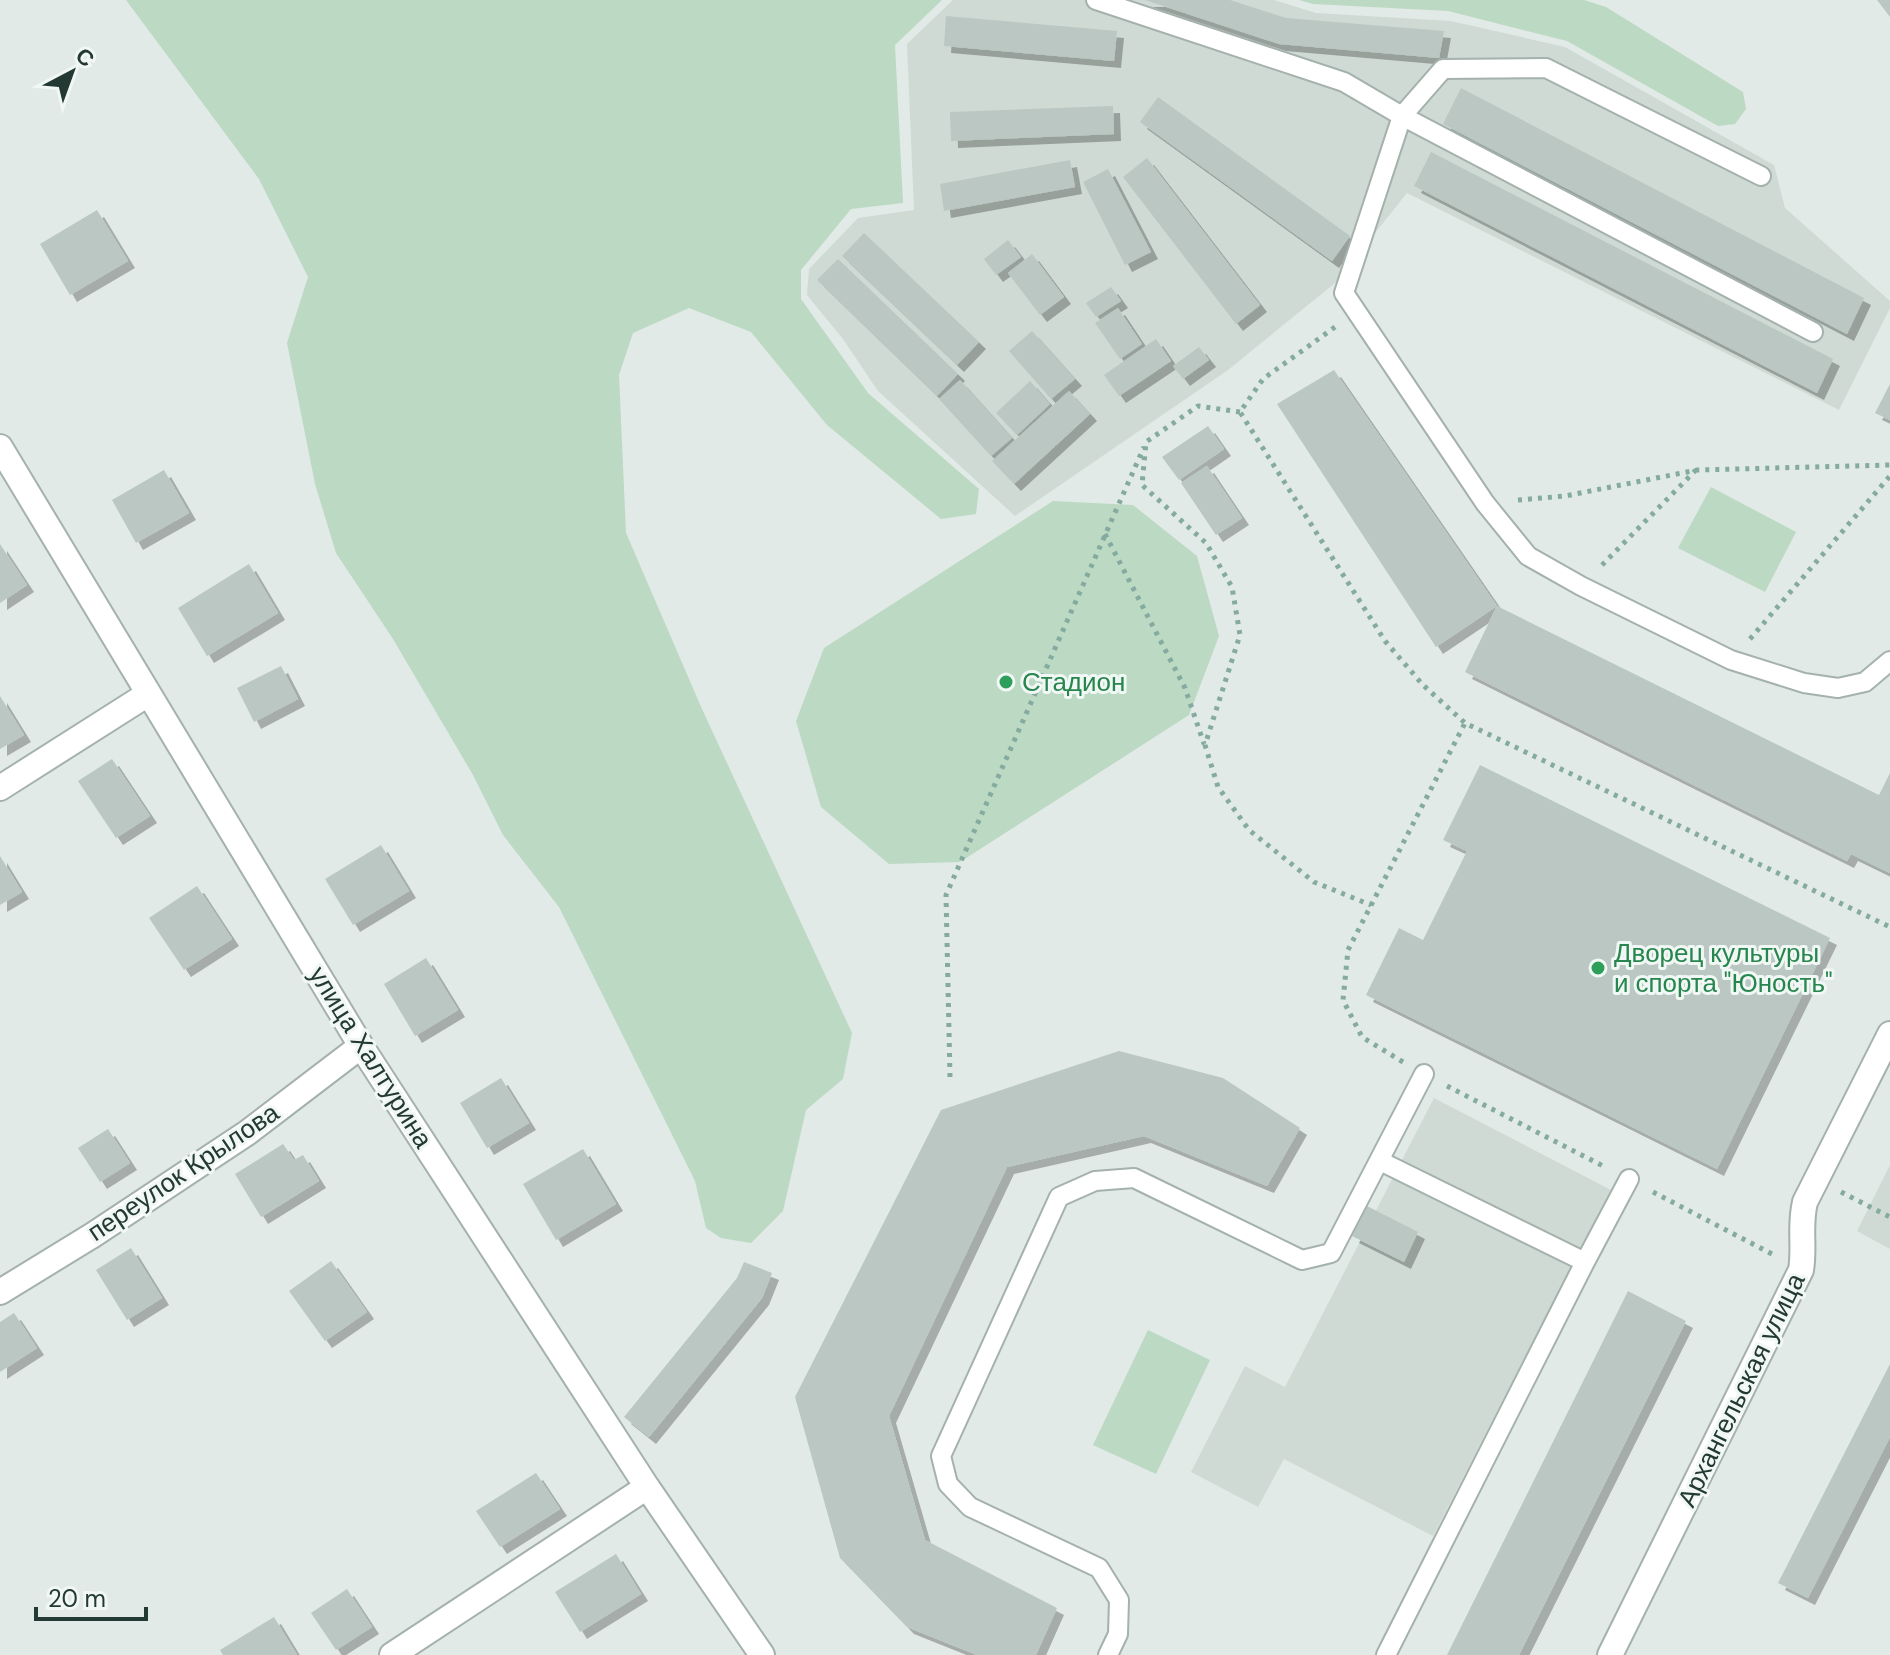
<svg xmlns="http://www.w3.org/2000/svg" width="1890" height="1655" viewBox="0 0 1890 1655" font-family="'DM Sans',sans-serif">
  <defs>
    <filter id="shadow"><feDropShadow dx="7" dy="7" stdDeviation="0" flood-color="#0004"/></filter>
  </defs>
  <rect width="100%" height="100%" fill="#e1eae6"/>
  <path fill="#cfdad5" d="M953,0H1274L1316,13L1451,21L1565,47L1774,165L1785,208L1890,301V308L1839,410L1407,193L1335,283L1228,370L1015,516L878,391L843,339L807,295L809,269L858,218L914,210L907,44Z
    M1434,1098L1611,1190L1433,1536L1284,1459L1258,1507L1191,1472L1245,1366L1285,1387Z
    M1890,1165V1249L1857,1231Z"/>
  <path fill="#bcd9c4" d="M126,0H942L895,45L903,203L851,209L801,270V299L868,393L979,489L976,514L941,519L827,425L751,332L689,308L633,333L619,375L626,533L702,709L852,1033L843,1079L806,1110L783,1211L751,1243L721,1238L706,1228L695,1181L559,907L503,835L473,775L393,639L336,553L315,484L287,343L308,277L259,179Z
    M1299,0H1584L1606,7L1743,92L1746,109L1735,124L1718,126L1567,41L1448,11L1313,4Z
    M1711,487L1796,532L1765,592L1678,548Z
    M1053,501L1133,505L1197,556L1219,636L1189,715L960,862L889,864L821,807L796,721L824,648Z
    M1148,1330L1210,1360L1156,1474L1093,1445Z"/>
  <path fill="#bac7c2" filter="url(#shadow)" d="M1145,0H1230L1286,18L1444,31L1439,58L1279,44Z
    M1877,0H1890V17Z
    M946,16L1117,31L1114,61L944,46Z
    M1461,88L1864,298L1847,334L1443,124Z
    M1158,97L1350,236L1332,261L1140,122Z
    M1113,106L1114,134L951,141L950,112Z
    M1431,152L1833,359L1817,393L1414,186Z
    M1147,158L1260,305L1236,324L1123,177Z
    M1070,160L1075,187L944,211L940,184Z
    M1108,169L1151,252L1125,265L1083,182Z
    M97,210L128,261L70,295L40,244Z
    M864,233L979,342L957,365L842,256Z
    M1008,240L1021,257L996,275L984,259Z
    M1032,254L1064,297L1040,315L1008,273Z
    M838,259L958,374L937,396L817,280Z
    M1111,287L1121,301L1096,317L1086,303Z
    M1118,308L1142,344L1120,359L1095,323Z
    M1032,331L1075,379L1051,399L1009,351Z
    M1156,339L1171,361L1119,396L1104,375Z
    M1199,347L1209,360L1183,379L1173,366Z
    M1334,370L1497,606L1436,647L1277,404Z
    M960,380L1012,438L991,456L939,399Z
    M1030,381L1050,404L1017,435L996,413Z
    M1890,384V420L1875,413Z
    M1069,391L1090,414L1014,484L992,461Z
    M1208,426L1224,449L1179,480L1162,457Z
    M1207,466L1242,518L1216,535L1181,483Z
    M164,470L189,513L136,543L112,500Z
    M0,544L27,585L0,603Z
    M249,564L278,613L207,656L178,608Z
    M1497,606L1879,795L1890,773V873L1851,854L1847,861L1465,672Z
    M281,666L298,699L254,722L237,688Z
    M0,696L24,735L0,749Z
    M112,759L150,816L116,838L78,781Z
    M1480,765L1830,938L1717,1169L1366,995L1399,928L1423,940L1467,851L1443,840Z
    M381,845L409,891L353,925L325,879Z
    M0,856L22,892L0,905Z
    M197,886L232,939L184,970L149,918Z
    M426,958L458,1010L415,1036L384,984Z
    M1119,1051L1223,1078L1300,1128L1267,1186L1144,1136L1007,1167L889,1416L925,1540L1057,1608L1036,1655H977L907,1627L840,1558L795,1397L941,1110Z
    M501,1078L529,1123L487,1148L460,1103Z
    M108,1129L130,1163L100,1182L78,1148Z
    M283,1144L294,1160L303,1155L319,1181L261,1217L235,1174Z
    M583,1149L616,1204L556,1240L523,1184Z
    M1367,1206L1418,1232L1404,1262L1352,1236Z
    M131,1248L162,1298L127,1320L96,1270Z
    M331,1261L367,1312L325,1341L289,1291Z
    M744,1262L772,1273L762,1298L649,1437L624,1417L737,1278Z
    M1628,1291L1686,1321L1519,1655H1447Z
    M14,1313L37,1348L0,1372V1322Z
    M1890,1364V1437L1808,1598L1778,1583Z
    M536,1473L560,1509L500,1547L476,1511Z
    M616,1554L641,1594L580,1632L555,1592Z
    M347,1589L372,1627L336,1650L311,1613Z
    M274,1617L297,1655H223L220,1650Z"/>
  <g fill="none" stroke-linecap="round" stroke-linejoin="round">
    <g stroke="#a4b1ad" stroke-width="22">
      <path id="lane" d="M1096,0L1344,82L1402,116L1813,332
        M1761,176L1546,68L1443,69L1402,116L1344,293L1485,503L1528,556L1581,586L1731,660L1804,683L1838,688L1865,682L1890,661
        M1380,1161L1585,1262L1629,1179
        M1108,1655L1118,1634L1119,1600L1099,1568L970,1507L948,1484L941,1456L1059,1197L1095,1181L1134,1178L1302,1260L1331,1253L1424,1074
        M1386,1655L1585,1262"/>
    </g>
    <g stroke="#a4b1ad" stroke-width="28">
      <path id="street" d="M0,447L361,1046L647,1487L762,1655
        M0,788L148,694
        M0,1292L93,1235L247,1133L361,1046
        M392,1655L647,1487
        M1610,1655L1801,1270C1805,1246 1799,1227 1805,1202L1890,1034"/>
    </g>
    <path stroke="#85aa9f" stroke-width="5" stroke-dasharray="4 6" stroke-linecap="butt" d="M1335,327L1263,379L1240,412L1385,641L1423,685L1465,723L1890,927
      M1240,412L1198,406L1146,442L1142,485L1206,543L1232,587L1240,635L1205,745L1218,787L1249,830L1314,882L1371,905
      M1518,500L1565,496L1697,470L1890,465
      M1105,534L1185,688L1204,744
      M1602,565L1696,470
      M1750,639L1890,476
      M1403,1062L1362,1037L1343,1000L1348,950L1465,723
      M950,1077L946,895L1144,447
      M1447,1086L1605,1167
      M1653,1192L1772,1254
      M1841,1192L1890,1217"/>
    <use href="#lane" stroke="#fff" stroke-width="18"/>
    <use href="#street" stroke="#fff" stroke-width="24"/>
  </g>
  <g fill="#2e9e5b" stroke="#f1f7f4" stroke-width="3">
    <circle cx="1006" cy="682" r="8"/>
    <circle cx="1598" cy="968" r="8"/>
  </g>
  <g text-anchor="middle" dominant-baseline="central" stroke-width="6" stroke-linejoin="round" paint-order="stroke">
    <g font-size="26" fill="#27864d" stroke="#f1f7f4" text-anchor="start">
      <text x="1022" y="682">Стадион</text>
      <text x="1614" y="953">Дворец культуры<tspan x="1614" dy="30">и спорта "Юность"</tspan></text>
    </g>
    <g font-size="26" fill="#233933" stroke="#f1f7f4">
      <text transform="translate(371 1057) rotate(58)">улица Халтурина</text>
      <text transform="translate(183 1172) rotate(-34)">переулок Крылова</text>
      <text transform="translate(1741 1390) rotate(-64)">Архангельская улица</text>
    </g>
  </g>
  <g transform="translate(72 72) rotate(41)" stroke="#f1f7f4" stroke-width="6" paint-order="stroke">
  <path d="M0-6L14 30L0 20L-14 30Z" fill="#233933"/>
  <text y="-12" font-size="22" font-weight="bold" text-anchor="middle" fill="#233933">С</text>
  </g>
  <path d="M36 1607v12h110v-12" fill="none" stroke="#233933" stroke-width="4"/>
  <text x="48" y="1607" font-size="24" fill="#233933" stroke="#f1f7f4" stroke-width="6" paint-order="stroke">20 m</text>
</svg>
